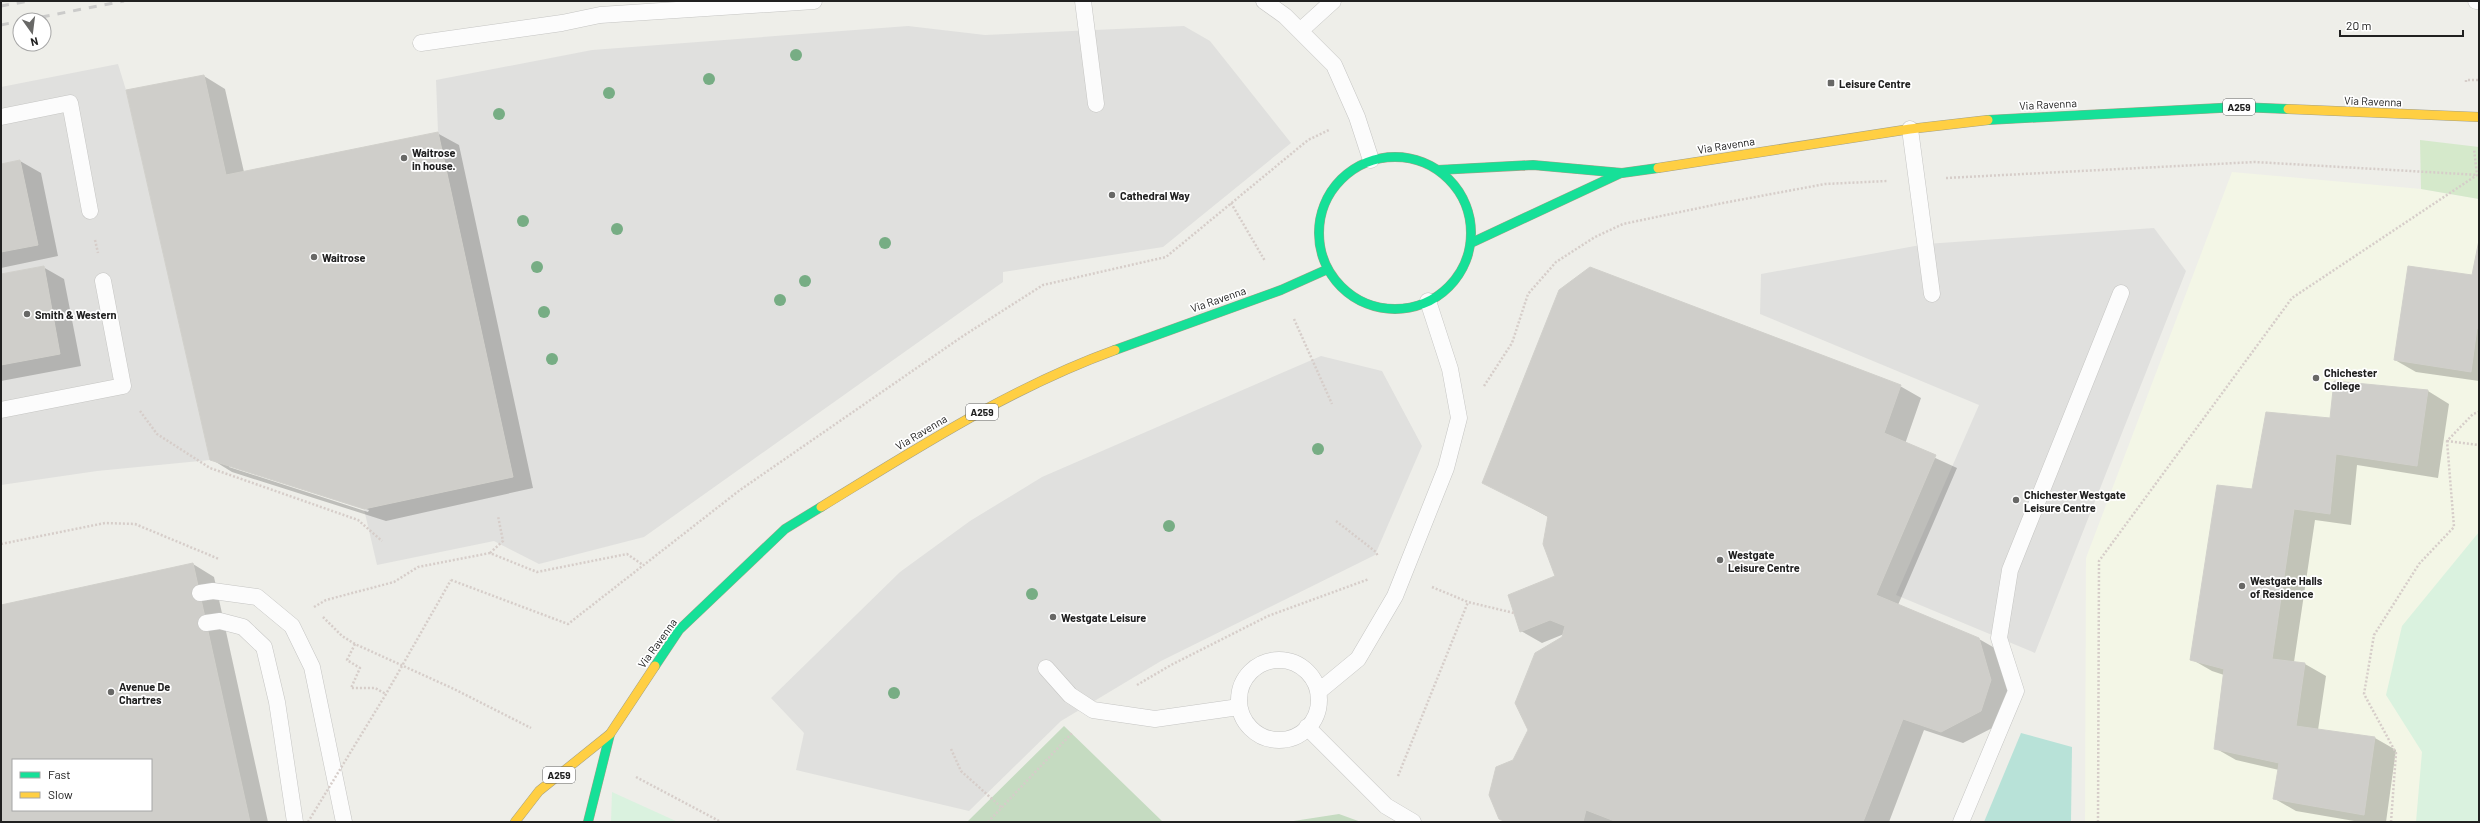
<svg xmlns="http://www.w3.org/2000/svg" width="2480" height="823" viewBox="0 0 2480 823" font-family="Barlow,sans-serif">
  <rect width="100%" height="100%" fill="#eeeee9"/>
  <path fill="#f3f6e6" d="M2232,172L2421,189L2479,199V822H2085L2086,558Z"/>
  <path fill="#d5e9cb" d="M2420,140L2479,147V199L2421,189Z"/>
  <path fill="#c5dbc1" d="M1064,726L1163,822H967Z
    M1339,814L1361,822H1287Z"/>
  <path fill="#daf2df" d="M2479,532V822H2416L2422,752L2386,695L2402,626Z
    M612,792L678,822H611Z"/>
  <path fill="#b8e2d8" d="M2021,733L2072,747L2071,822H1984Z"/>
  <path fill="#e0e0de" d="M908,26L985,35L1184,26L1210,41L1291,143L1163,247L1003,272V282L644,537L539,564L494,541L377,565L364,509L513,476L438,132L436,80L592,50Z
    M118,64L126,90L210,460L97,471L1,485V365L60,354L44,266L1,274V252L38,244L20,160L1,164V87Z
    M2154,228L2186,271L2035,653L1896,595L1979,405L1760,314L1761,274L1926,244Z
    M1321,356L1382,371L1422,446L1375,555L1161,661L1061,721L969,811L796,770L804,733L771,698L900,572L970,521L1042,477Z"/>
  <path fill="#0003" fill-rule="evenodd" d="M204,76L225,89L244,172L437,133L459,145L533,488L386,521L232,472L211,459ZM229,465L369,510L368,512L229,467Z
    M20,161L41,173L58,256L1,268V165Z
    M2479,244V381L2416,372L2395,360L2473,276Z
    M43,267L64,279L81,366L1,381V275Z
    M1900,386L1921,398L1905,444L1957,468L1898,605L1979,639L2000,651L2012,692L2002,723L1963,743L1924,730L1889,822H1506L1500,819L1514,760L1530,730L1564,634L1542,643L1521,631L1557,576L1548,517L1484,482Z
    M2428,391L2449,404L2438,478L2357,465L2351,525L2315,520L2294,662L2305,664L2326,676L2318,730L2375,738L2396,750L2386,822H2360L2296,811L2275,799L2279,770L2236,760L2215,748L2224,675L2212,671L2191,659L2253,490L2331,419Z
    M193,564L214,577L268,822H1V606ZM13,760H151V810H13Z"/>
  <path fill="#cfceca" stroke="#d1d0cb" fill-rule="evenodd" d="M204,75L226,175L438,132L513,477L364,509L210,460L126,90Z
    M20,160L38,245L1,252V164Z
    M2479,240V329L2477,328L2471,372L2394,360L2408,266L2472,275Z
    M44,266L60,354L1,365V274Z
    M1590,267L1901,385L1884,433L1936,455L1876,595L1979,638L1991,680L1981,711L1941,732L1903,719L1863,822H1617L1586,810L1583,822H1506L1499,819L1489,795L1496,767L1513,760L1528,730L1515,703L1535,653L1562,637L1565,626L1550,620L1520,632L1508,595L1555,576L1543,544L1548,516L1482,483L1559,290Z
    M2334,381L2428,390L2417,466L2336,454L2330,514L2294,509L2272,659L2305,663L2296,726L2375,737L2364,815L2273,799L2279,763L2214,749L2224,669L2190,660L2217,485L2252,489L2266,412L2330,418Z
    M193,563L250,822H1V605ZM13,760H151V810H13Z"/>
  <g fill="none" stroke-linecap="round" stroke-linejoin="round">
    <g stroke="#c5c5c3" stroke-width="17">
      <path id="lane" d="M1083,1L1096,104
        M1264,1L1285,16L1334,65L1357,117L1371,160
        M2476,1H2479
        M1300,31L1333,1
        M421,43L562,23L600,15L814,1
        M1,117L70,103L90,211
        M1910,129L1932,294
        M1,410L123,386L103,281
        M200,593L213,591L257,597L292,626L312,667L344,822
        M206,623L220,621L243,627L264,647L277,702L295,822
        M1239 700a40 40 0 1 1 80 0a40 40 0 1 1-80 0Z
        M1046,668L1070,695L1093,710L1155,719L1239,707
        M1318,692L1358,659L1395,596L1446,468L1459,418L1450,369L1428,301
        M1307,727L1386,806L1413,822
        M1961,822L2016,691L1999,638L2010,570L2121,293"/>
    </g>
    <g stroke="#a3a087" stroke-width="10">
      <path id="fast" d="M1988,120L2239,107L2288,109
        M1319 233a76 76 0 1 1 152 0a76 76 0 1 1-152 0Z
        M1438,170L1533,165L1622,173L1658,168
        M1471,243L1621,173
        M1115,350L1281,290L1328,269
        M655,666L679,630L785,529L821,507
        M588,822L610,734"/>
    </g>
    <g stroke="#a3a087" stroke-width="10">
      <path id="slow" d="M2288,109L2479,117
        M1658,168L1910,129L1988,120
        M821,507C916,449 1010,388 1115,350
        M515,822L539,791L610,734L655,666"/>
    </g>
    <path stroke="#d6cdc9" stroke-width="2.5" stroke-dasharray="2 2" stroke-linecap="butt" d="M2466,82V80H2479
      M1946,178L2255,162L2479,175
      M1231,203L1265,261
      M95,240L98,253
      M1294,319L1332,404
      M1484,386L1512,343L1528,294L1556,262L1595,237L1623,224L1723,203L1825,184L1887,181
      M140,411L157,434L210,468L358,520L382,541
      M2447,441L2479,445
      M1336,521L1376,552L1378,557
      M1,544L105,523L135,524L219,559
      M490,553L503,541L498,516
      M451,580L568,624L740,490L963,336L1043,285L1166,257L1308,140L1329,130
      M1432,587L1468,602L1514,613
      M314,607L326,600L394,582L418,567L490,553L537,572L627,554L643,565
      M323,617L342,636L355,644L454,689L531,728
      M355,644L347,660L360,668L351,688H375L386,694
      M1137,685L1171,665L1268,616L1369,579
      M951,749L961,771L1001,807
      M1398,776L1468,602
      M636,777L721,822
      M988,822L1073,732
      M2098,822L2099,561L2292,298L2477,175L2474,149
      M2391,822L2396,753L2364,694L2374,635L2419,564L2454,527L2447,441L2473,414L2479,412"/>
    <use href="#lane" stroke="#fcfcfc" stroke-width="16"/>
    <use href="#fast" stroke="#16e098" stroke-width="9"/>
    <use href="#slow" stroke="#ffcf43" stroke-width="9"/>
    <path stroke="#cbcbca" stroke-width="3" stroke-dasharray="8 8" stroke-linecap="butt" d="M1,6L29,1
      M26,20L124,1
      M1,25L20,21"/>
    <path stroke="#d6cdc9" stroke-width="2.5" stroke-dasharray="2 2" stroke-linecap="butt" d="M308,822L386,694L451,580"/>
  </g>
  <g fill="#77ad84">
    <circle cx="796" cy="55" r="6"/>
    <circle cx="709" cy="79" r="6"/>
    <circle cx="609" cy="93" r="6"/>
    <circle cx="499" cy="114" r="6"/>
    <circle cx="523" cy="221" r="6"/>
    <circle cx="617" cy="229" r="6"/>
    <circle cx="885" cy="243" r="6"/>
    <circle cx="537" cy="267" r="6"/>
    <circle cx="805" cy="281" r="6"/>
    <circle cx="780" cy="300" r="6"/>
    <circle cx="544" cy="312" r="6"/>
    <circle cx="552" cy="359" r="6"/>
    <circle cx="1318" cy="449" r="6"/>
    <circle cx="1169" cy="526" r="6"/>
    <circle cx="1032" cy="594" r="6"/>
    <circle cx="894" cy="693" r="6"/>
  </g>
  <g fill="#686866" stroke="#fff" stroke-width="1.5">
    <rect x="1827" y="79" width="8" height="8" rx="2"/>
    <circle cx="404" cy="158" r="4"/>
    <circle cx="1112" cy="195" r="4"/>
    <circle cx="314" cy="257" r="4"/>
    <circle cx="27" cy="314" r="4"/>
    <circle cx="2316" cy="378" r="4"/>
    <circle cx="2016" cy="500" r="4"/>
    <circle cx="1720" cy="560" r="4"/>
    <circle cx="2242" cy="586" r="4"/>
    <circle cx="1053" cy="617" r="4"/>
    <circle cx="111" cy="692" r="4"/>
  </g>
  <g text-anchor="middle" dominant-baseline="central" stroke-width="3.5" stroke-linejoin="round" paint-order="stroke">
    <g fill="#fff" stroke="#636363" stroke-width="1">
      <rect x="2223" y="99" width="32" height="16" rx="3"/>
      <rect x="966" y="404" width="32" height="16" rx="3"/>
      <rect x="543" y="767" width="32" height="16" rx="3"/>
    </g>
    <g font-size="10" font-weight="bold" fill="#202020">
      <text x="2239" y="107">A259</text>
      <text x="982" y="412">A259</text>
      <text x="559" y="775">A259</text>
    </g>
    <g font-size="11" font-weight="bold" fill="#202020" stroke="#fff" text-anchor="start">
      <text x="1839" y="83">Leisure Centre</text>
      <text x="412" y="152">Waitrose<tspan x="412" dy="13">in house.</tspan></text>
      <text x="1120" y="195">Cathedral Way</text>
      <text x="322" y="257">Waitrose</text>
      <text x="35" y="314">Smith &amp; Western</text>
      <text x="2324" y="372">Chichester<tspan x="2324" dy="13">College</tspan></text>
      <text x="2024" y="494">Chichester Westgate<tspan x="2024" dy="13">Leisure Centre</tspan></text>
      <text x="1728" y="554">Westgate<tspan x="1728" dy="13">Leisure Centre</tspan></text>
      <text x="2250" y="580">Westgate Halls<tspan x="2250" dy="13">of Residence</tspan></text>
      <text x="1061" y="617">Westgate Leisure</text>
      <text x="119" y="686">Avenue De<tspan x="119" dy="13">Chartres</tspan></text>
    </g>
    <g font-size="11" fill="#202020" stroke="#fff">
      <text transform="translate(2373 101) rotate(2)">Via Ravenna</text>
      <text transform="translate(2048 104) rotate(-3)">Via Ravenna</text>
      <text transform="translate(1726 145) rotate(-9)">Via Ravenna</text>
      <text transform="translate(1218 299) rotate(-19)">Via Ravenna</text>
      <text transform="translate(921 432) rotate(-31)">Via Ravenna</text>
      <text transform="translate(657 643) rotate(-54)">Via Ravenna</text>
    </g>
  </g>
  <rect width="2480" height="823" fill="none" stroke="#202020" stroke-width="4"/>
  <rect x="12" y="759" width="140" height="52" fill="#ffffff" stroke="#a6a6a6"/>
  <rect x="20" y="772" width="20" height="6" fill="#16e098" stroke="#a6a6a6"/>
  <text x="48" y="779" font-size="12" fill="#202020">Fast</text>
  <rect x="20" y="792" width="20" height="6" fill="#ffcf43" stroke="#a6a6a6"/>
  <text x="48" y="799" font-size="12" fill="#202020">Slow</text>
  <g transform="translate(32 32) rotate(166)"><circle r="19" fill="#ffffff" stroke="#a6a6a6"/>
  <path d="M0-3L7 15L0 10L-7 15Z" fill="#686866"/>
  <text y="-6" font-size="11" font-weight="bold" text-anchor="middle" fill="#202020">N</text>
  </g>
  <path d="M2340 30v6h123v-6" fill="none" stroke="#202020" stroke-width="2"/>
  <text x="2346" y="30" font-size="12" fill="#202020" stroke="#ffffff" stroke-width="3" paint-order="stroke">20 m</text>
</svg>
